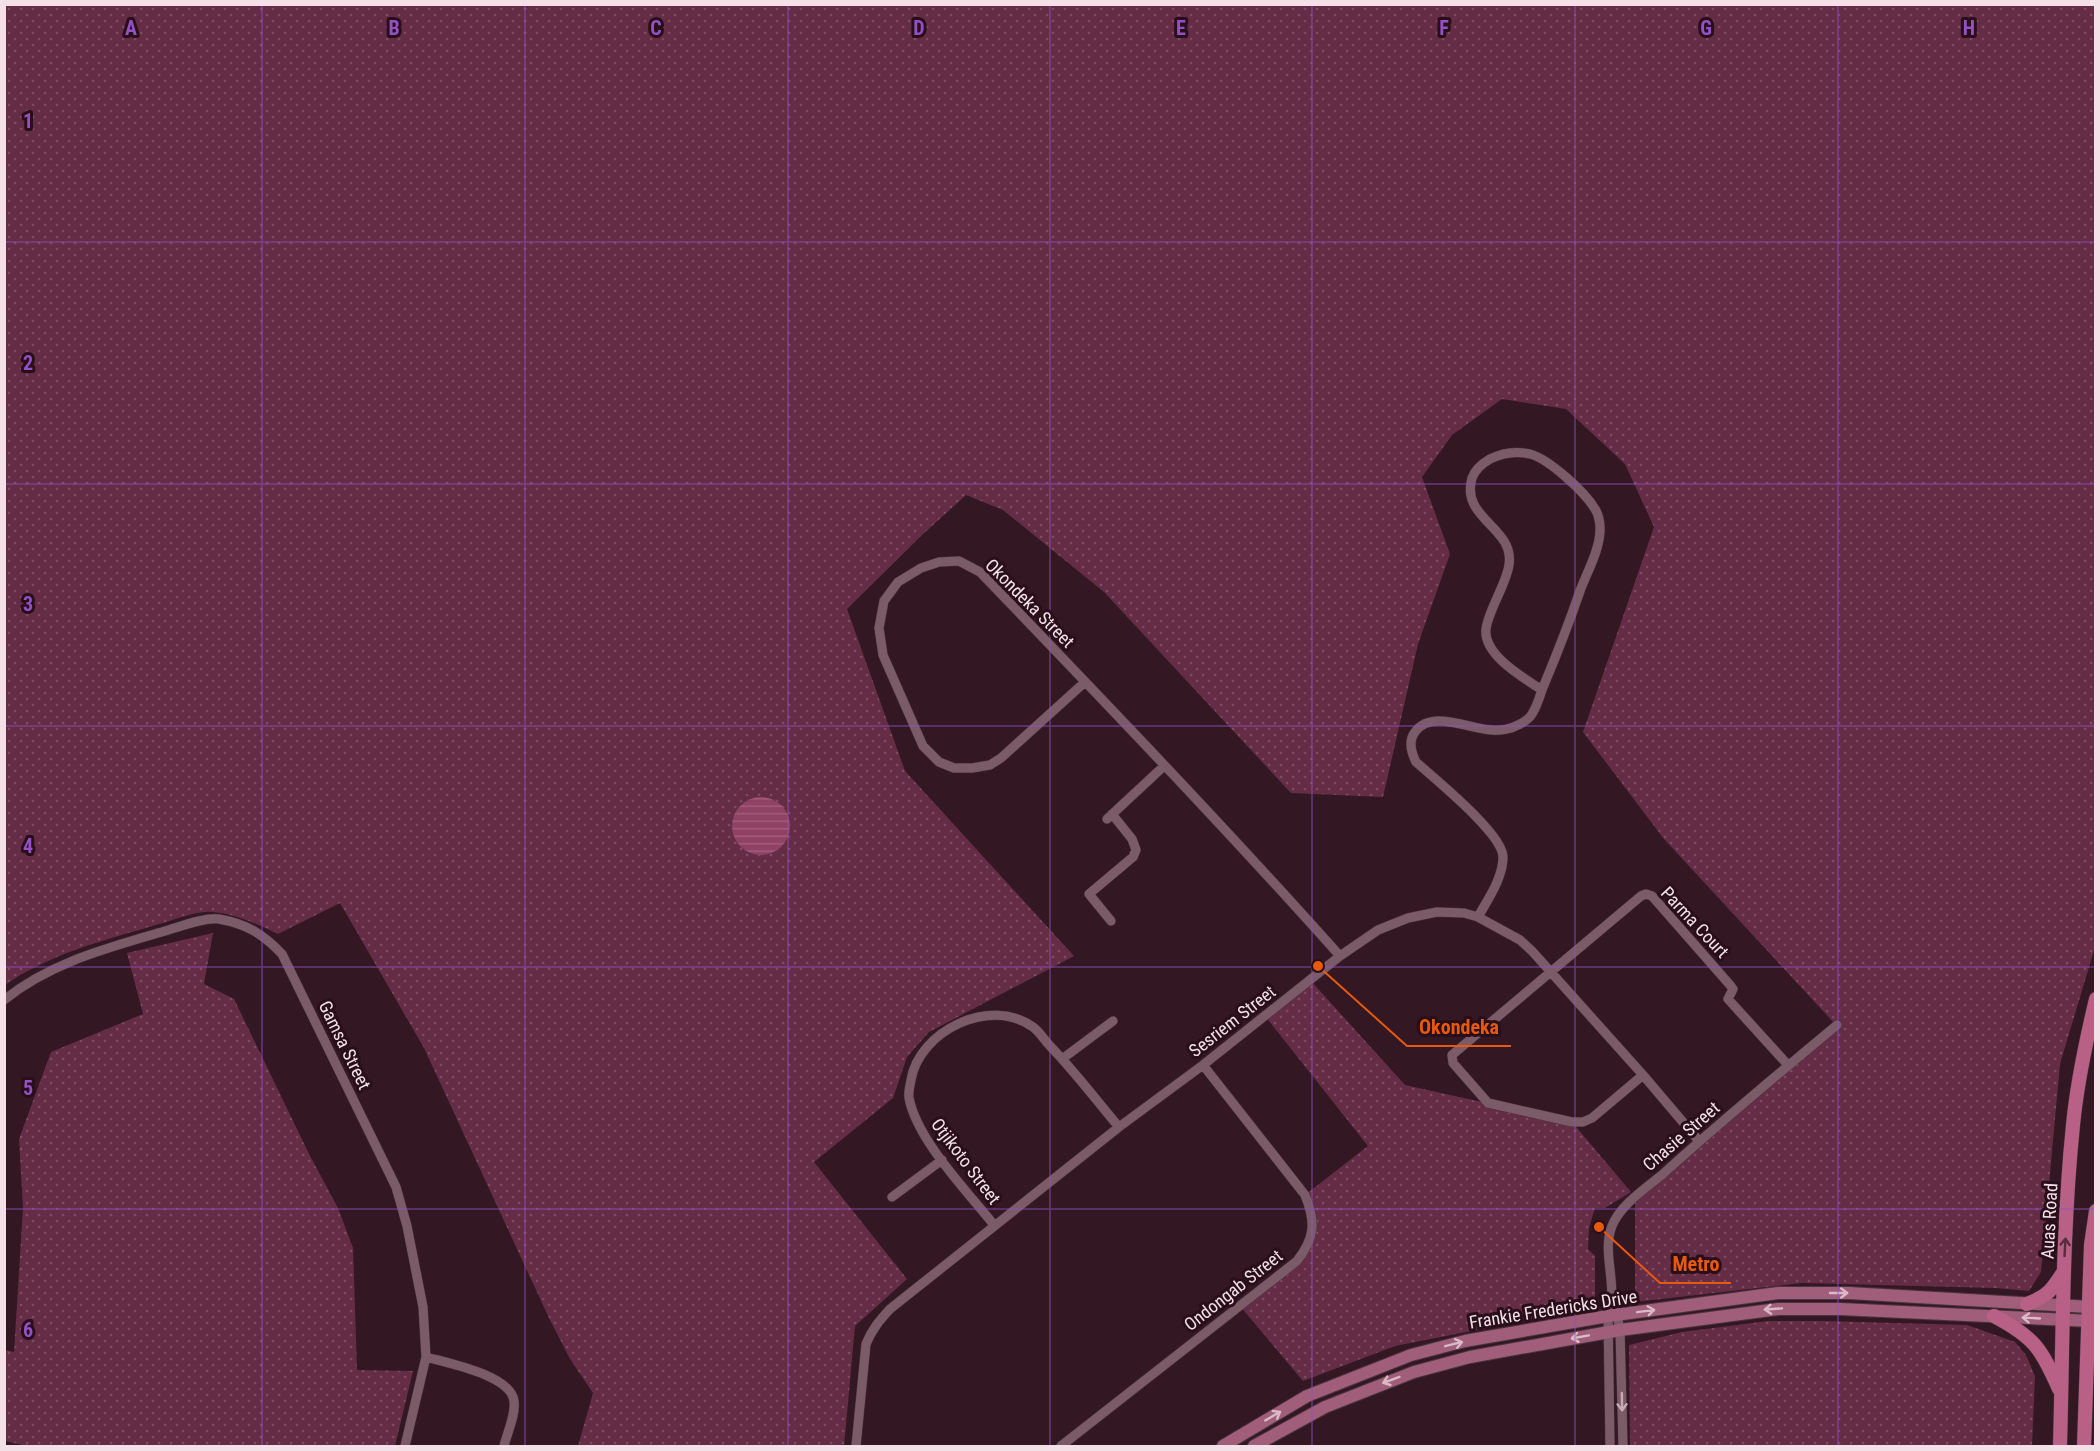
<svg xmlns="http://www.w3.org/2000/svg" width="2100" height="1451" viewBox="0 0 2100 1451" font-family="'Roboto Condensed',sans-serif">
  <defs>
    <pattern id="grass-dots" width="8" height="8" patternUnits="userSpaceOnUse" patternTransform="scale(1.5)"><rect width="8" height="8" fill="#652c46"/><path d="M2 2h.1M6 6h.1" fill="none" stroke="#7c4a61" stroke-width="1.8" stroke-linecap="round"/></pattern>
    <pattern id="water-rules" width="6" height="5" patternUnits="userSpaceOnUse" patternTransform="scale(1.5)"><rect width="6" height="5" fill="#8f4264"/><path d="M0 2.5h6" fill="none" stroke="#9f5d7a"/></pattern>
  </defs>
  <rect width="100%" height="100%" fill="#331824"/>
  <path fill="url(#grass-dots)" d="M5,5H2095V947L2060,1064L2041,1272L2029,1291L1996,1288L1802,1283L1635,1302V1198L1836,1025L1664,839L1583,732L1654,527L1625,464L1566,409L1502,399L1452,435L1422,477L1450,554L1418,644L1383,797L1291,793L1104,592L1003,510L966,495L921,536L847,609L905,771L1074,956L929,1032L907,1057L893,1098L814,1162L907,1279L855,1326L844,1446H578L593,1393L570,1359L549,1318L424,1048L340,903L278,934C257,924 236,914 213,912C196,910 175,920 159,924C106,940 51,953 5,985Z
    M213,933L204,984L234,999L309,1154L338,1208L353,1248L357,1370L413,1371L395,1446H27L5,1441V1350L14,1352L23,1208L19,1139L51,1052L143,1014L127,953Z
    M1310,980L1405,1085L1572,1122L1631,1192L1605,1208H1595L1589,1228L1588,1249L1595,1256V1298L1584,1309L1395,1346L1303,1381L1240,1306L1297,1261L1312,1236L1305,1195L1368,1146L1265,1016Z
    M1768,1321H1823L1967,1325L2015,1342L2026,1355L2035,1376L2032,1446H1630L1629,1345L1682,1332Z"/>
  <path fill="url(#water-rules)" d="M732 826a29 29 0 1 1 58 0a29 29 0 1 1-58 0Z"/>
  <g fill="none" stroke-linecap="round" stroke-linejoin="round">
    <g stroke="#4a343d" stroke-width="10">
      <path id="minor" d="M1085,682L1001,758L990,765L972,768H954L939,762L923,746L883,655L879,628L884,601L898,582L921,568L939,562L959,561L980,572C1101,698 1223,825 1340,956
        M1107,819L1164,766
        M1478,917C1488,899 1503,878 1503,857C1503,834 1435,779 1416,762C1411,752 1408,741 1415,732C1431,709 1469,729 1492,730C1500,731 1511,729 1518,725C1523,723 1530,718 1532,714C1538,705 1540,694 1544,685C1557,654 1569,623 1580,591C1587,572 1601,548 1600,527C1600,522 1598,513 1595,509C1585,492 1549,459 1530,454C1517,451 1502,453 1490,459C1483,463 1475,470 1472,478C1460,519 1515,527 1509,565C1506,585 1488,611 1486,629C1483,655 1524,678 1542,690
        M1111,921L1089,894L1133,857L1136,850L1132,839L1112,814
        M4,1000C51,962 108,948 165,931C179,927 204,917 219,919C247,924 263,934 282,954L396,1187L407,1226L423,1307L426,1357L405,1446
        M1062,1059L1113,1021
        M1643,1075L1592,1118L1583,1122H1572L1488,1103L1453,1063L1452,1055L1641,896L1646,894L1652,896L1730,985L1733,989L1728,999L1788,1065
        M892,1197L942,1160
        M994,1225C967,1191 917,1140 909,1098C908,1092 910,1086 911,1080C919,1031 990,996 1033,1027C1040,1032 1045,1041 1051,1047C1075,1072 1097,1101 1119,1127
        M1616,1310L1620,1330L1623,1446
        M426,1357C447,1363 511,1375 514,1401C516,1415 507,1433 504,1446
        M856,1446L866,1344C872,1329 880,1320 890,1309L1119,1127L1203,1065L1340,956L1378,930L1408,918L1437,912L1464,913L1478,917L1520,940L1532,951L1643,1075L1699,1141
        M1061,1446L1297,1261C1315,1238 1316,1222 1305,1195L1203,1065
        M1610,1446L1608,1316C1619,1285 1601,1253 1612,1226C1620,1205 1646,1188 1663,1174C1719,1123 1778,1074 1837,1025"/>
    </g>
    <g stroke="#4a343d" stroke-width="14">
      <path id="major" d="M1223,1446L1307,1396L1411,1355L1465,1341L1608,1316L1778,1293H1849L2090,1307
        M1254,1446L1325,1407L1414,1372L1470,1357L1620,1330L1778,1309H1840L2090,1321"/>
    </g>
    <g stroke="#4a343d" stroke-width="15">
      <path id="highway" d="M2027,1304C2048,1296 2052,1290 2064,1271
        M1994,1316C2034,1337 2041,1348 2059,1389
        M2060,1446C2063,1340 2062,1232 2073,1125C2077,1083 2086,1041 2096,999
        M2084,1446L2091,1245L2096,1211"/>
    </g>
    <use href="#minor" stroke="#7c5b68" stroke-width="9"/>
    <use href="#major" stroke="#a05e7a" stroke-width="12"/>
    <use href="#highway" stroke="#b86086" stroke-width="14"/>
  </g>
  <defs><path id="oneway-shaft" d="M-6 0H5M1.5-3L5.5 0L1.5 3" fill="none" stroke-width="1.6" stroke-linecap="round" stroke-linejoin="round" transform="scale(1.5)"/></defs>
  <use stroke="#5b2b40" href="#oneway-shaft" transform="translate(2065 1247) rotate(-87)"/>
  <g stroke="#dbbac7">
    <use href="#oneway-shaft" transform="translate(1839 1293)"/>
    <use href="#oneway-shaft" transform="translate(1773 1309) rotate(176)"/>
    <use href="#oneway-shaft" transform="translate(1646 1311) rotate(-7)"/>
    <use href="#oneway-shaft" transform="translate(2031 1318) rotate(-177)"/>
    <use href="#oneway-shaft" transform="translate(1580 1337) rotate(170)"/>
    <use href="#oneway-shaft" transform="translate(1454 1344) rotate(-14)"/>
    <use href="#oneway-shaft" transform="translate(1391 1380) rotate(160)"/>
    <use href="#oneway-shaft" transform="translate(1273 1416) rotate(-30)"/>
  </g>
  <use stroke="#c4abb5" href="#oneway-shaft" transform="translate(1622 1402) rotate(89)"/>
  <path fill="none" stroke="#9350c7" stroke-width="1.5" stroke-opacity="0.55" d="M262,4V1446M525,4V1446M788,4V1446M1050,4V1446M1312,4V1446M1575,4V1446M1838,4V1446M4,242H2096M4,484H2096M4,726H2096M4,967H2096M4,1209H2096"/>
  <g text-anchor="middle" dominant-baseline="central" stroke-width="6" stroke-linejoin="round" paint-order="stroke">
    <g font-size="18" fill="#f4e1e8" stroke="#290f1a">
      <text transform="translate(1030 603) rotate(45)">Okondeka Street</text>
      <text transform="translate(1695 922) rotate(47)">Parma Court</text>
      <text transform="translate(1232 1021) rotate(-38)">Sesriem Street</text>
      <text transform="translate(345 1045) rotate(64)">Gamsa Street</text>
      <text transform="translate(1681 1136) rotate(-41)">Chasie Street</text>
      <text transform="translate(966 1161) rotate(53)">Otjikoto Street</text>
      <text transform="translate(2049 1221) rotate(-87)">Auas Road</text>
      <text transform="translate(1233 1290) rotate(-38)">Ondongab Street</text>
      <text transform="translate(1553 1309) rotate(-9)">Frankie Fredericks Drive</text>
    </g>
  </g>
  <g font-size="20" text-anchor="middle" font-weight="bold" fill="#9350c7" stroke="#290f1a" stroke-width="6" stroke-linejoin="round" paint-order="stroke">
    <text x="131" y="35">A</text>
    <text x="394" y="35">B</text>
    <text x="656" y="35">C</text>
    <text x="919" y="35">D</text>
    <text x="1181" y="35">E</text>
    <text x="1444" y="35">F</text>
    <text x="1706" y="35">G</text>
    <text x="1969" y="35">H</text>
    <text x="28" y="128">1</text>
    <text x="28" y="370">2</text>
    <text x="28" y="611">3</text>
    <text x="28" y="853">4</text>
    <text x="28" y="1095">5</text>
    <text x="28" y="1337">6</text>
  </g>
  <path fill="none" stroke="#e8590c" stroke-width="2" d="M1318 966L1407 1046H1511M1599 1227L1660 1283H1731"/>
  <g fill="#e8590c" stroke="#290f1a" stroke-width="2">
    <circle cx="1318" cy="966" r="6"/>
    <circle cx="1599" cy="1227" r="6"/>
  </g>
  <g font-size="20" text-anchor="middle" font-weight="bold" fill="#e8590c" stroke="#290f1a" stroke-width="6" stroke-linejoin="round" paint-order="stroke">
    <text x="1459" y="1034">Okondeka</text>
    <text x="1696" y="1271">Metro</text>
  </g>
  <rect width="2100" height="1451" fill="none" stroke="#f4e1e8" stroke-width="12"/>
</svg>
